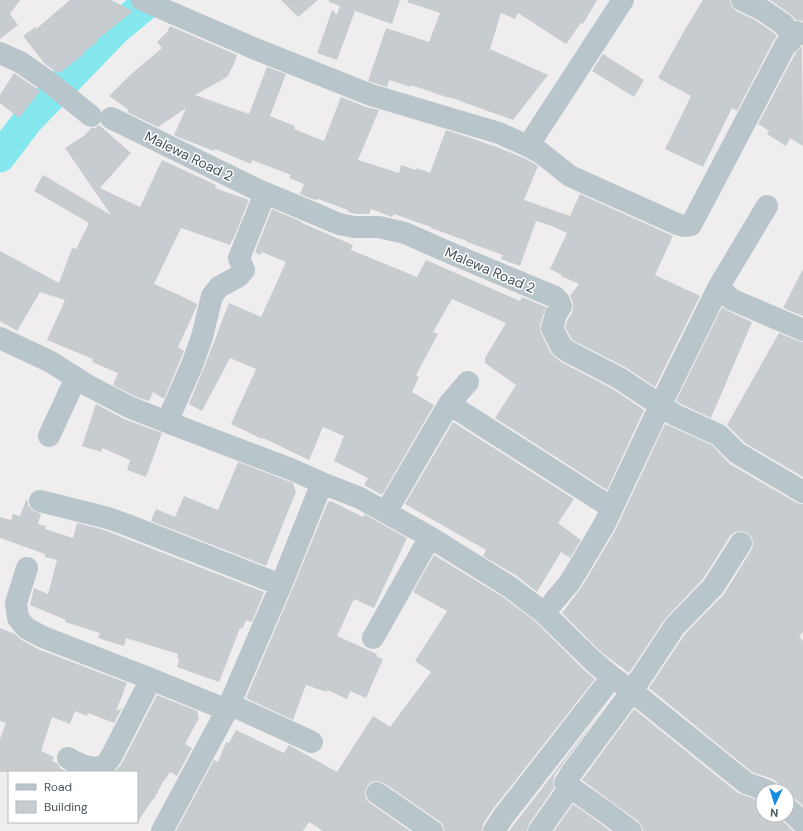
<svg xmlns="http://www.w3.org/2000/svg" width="803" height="831" viewBox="0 0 803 831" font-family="'DM Sans',sans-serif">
  <rect width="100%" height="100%" fill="#f0edee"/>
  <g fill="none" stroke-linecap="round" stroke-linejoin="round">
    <path stroke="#85e8ee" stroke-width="31" d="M0,157L28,120L116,29L151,0"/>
  </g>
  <path fill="#c7ccd0" d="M0,0H20L10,14L18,25L0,39Z
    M70,0H111L133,11L97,40V42L83,53L84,54L61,72H60L58,73L45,64L23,36L35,27L36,29Z
    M281,0H318L298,17Z
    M329,0H400L392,24L355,11L337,60L317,53L332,10L337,15L340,6L329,2Z
    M408,0H597L583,24L581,23L566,44L518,13L515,19L501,13L490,49L548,75L513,120L449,97V98L411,85L410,87L389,80L387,87L368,81L386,28L429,42L440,13L407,2Z
    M703,0H730L732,7L736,11L755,20L774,33L777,37L774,40L737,111L732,108L703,167L665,149L691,96L658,78L684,31Z
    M770,0H803V21L796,20L790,14Z
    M170,26L237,55L234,64L227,77L195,95L249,114L267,67L286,74L270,116L295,126L294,129L324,141L341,97L366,107L379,110L358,160L399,173L401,165L416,170L417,168L430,173L446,130L471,138L499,148L524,158L538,166L524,200L570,216L580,194L673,236L655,275L700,296L655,387L625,367L574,341L571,338L565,327L568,319L572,313L573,307V302L570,296L579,284L561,276L562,275L550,269L567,233L552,226L536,221L520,266L501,259L503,255L467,242V241L431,228V227L394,214L392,217L371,209L369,214H356L348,212V210L318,199L317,200L312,199L300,194L304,184L289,178L291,175L252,160L251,164L215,149L214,151L178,137L174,135L186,108L158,127L127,112L129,110L109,96L130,75L162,48L157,42L167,32Z
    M802,46L803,146L790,138L786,146L767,134L769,131L758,124L795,54Z
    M603,54L644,80L634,97L592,71Z
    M14,73L40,91L19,118L0,103V95Z
    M99,125L131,153L100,188L140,207L162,160L216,185L215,188L249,200L233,240H232L230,245L181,228L154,284L179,295L197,304L196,308L178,347L184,351L164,399L153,392L149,401L134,396L113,385L118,373L92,362L93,359L47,340L65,300L40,292L17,331L0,321V251L59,283L72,248L76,249L89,223L34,191L43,175L111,215L65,148L85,135L91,128H95Z
    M272,209L302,222V223L353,245L351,250L417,277L426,260L520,301L522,297L546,307L540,325L541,333L550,352L553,355L561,362L613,389L644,410L607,490L495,418L516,385L485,363V358L506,323L452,299L433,332L438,334L416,375L419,377L412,392L434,405L382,495L364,485L368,478L334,461L344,436L323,427L309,460L263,438L262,439L231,424L256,369L230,358L202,411L189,404L203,370L229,303L261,317L286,262L262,252L260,255L255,252Z
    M803,269V316L783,308Z
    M722,307L728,311L752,322L711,418L681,404L676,401Z
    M779,333L798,341L803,342V477L745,443L727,425Z
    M96,404L124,419L162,433L146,477L127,470L130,460L102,448L101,452L82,446Z
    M453,422L574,499L558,523L581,540L570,558L561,552L537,592L517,576L483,556L486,550L405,504Z
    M665,424L712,445L730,464L797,503L803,504V632L799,636L803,641V806L795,799L790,796H787V791H780V788L778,783L773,779L752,772L649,688L685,634L724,594L752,549L753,544L752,538L748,533L741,531L735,532L730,536L703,579L665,619L629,673L601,652L562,613L581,588L615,531Z
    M238,462L293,483L296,492L266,566L151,521L156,509L175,517L184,496L218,510Z
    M26,500L28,501V505L32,510L41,514L38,524L46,526L45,529L73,538L77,523L104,530L264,592L252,622L246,620L242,629L240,628L219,682L177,667L179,659L177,658L178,654L126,638L124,646L98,638L100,633L65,622L66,620L30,605L34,588L48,594L57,560L45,557V554L0,538V517L11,520L13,514L20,516Z
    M331,501L363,517L364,514L407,538L374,608L354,599L337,636L377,654L376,656L383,659L366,698L350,691L347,699L327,690V692L306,685L293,720L246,698L292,590L328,502Z
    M434,555L503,597L536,622L584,670L595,679L493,809L483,824L482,831H444L443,825L439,821L384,783L378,781L371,782L367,786L365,792L366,799L370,803L410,831H323L309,822L303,831H176L214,760L218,762L226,742L229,743L236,730L284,753L289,745L337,772L373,716L390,727L431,672L415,661L447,611L413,592Z
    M0,628L15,634L20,639L38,649L127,683L116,711L122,708L114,723L88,713L87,716L75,711L70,724L52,717L41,751L54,757L52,761L57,763L61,769L67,772H0V739L6,723L0,721Z
    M157,695L197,711L199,718L185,744L192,748L177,776L170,772L165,780H164L154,799H153L137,823V772H115L122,763Z
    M607,704L562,765L554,776L553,782L554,788L529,824L527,831H509Z
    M634,709L738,793L763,802V815H777L793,831H643L642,826L638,821L582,780Z
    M573,804L600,823L610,831H554Z"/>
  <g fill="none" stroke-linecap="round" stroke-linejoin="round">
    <path stroke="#b8c5cb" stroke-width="22" d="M142,0L253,48L371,95L499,133L528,146L623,0
      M742,0L761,9L783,24L793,37
      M0,53L20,62L49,82L91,116
      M111,118L258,190L318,215L339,224L354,227H379L405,233L448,252L555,297L559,301L561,306L556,314L552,328L561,346L567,351L619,378L675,415L719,435L737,453L803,492
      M528,146L541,153L570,176L677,224L684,226L691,225L785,46L790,42L797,32L803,34
      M718,288L767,206
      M0,338L51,362L87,385L129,407L167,422L293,470L322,483L360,498L430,537L465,559L510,587L544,613L570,582L604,525L660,406L718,288L733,300L803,330
      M449,404L612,508
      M167,422L192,365L202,337L212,296L219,287L239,276L244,270L239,258L265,193
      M49,436L76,378
      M40,501L108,518L125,524L281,585
      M386,512L449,404L468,382
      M27,568L16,603L18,618L26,628L43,637L151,679L227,710
      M544,613L593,661L612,677L632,691L746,783L768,791
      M373,638L430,537
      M229,704L312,742
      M68,758C78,764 93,772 105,765C107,763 109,759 111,757L151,679
      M570,787L607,813L631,831
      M377,793L432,831
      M787,808L803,823
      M162,831L227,710L281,585L322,483
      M494,831L503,817L612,677
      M539,831L570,787L565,783L572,772L632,691L675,626L713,587L741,543"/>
  </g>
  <g text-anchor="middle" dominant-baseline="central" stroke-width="3" stroke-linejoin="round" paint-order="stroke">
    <g font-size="14" fill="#45545b" stroke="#fff">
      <text transform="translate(189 156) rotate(26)">Malewa Road 2</text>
      <text transform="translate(490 270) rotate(23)">Malewa Road 2</text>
    </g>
  </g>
  <rect x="8" y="771" width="130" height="52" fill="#ffffff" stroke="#b5bbbd"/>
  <rect x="16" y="784" width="20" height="6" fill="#b8c5cb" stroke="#b5bbbd"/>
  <text x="44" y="791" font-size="12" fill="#45545b">Road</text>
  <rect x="16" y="801" width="20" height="12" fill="#c7ccd0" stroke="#b5bbbd"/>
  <text x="44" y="811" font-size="12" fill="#45545b">Building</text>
  <g transform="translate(775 803) rotate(184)"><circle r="19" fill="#ffffff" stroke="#b5bbbd"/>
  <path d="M0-3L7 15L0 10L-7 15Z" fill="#138de4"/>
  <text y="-6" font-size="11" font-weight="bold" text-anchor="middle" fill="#45545b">N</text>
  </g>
</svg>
